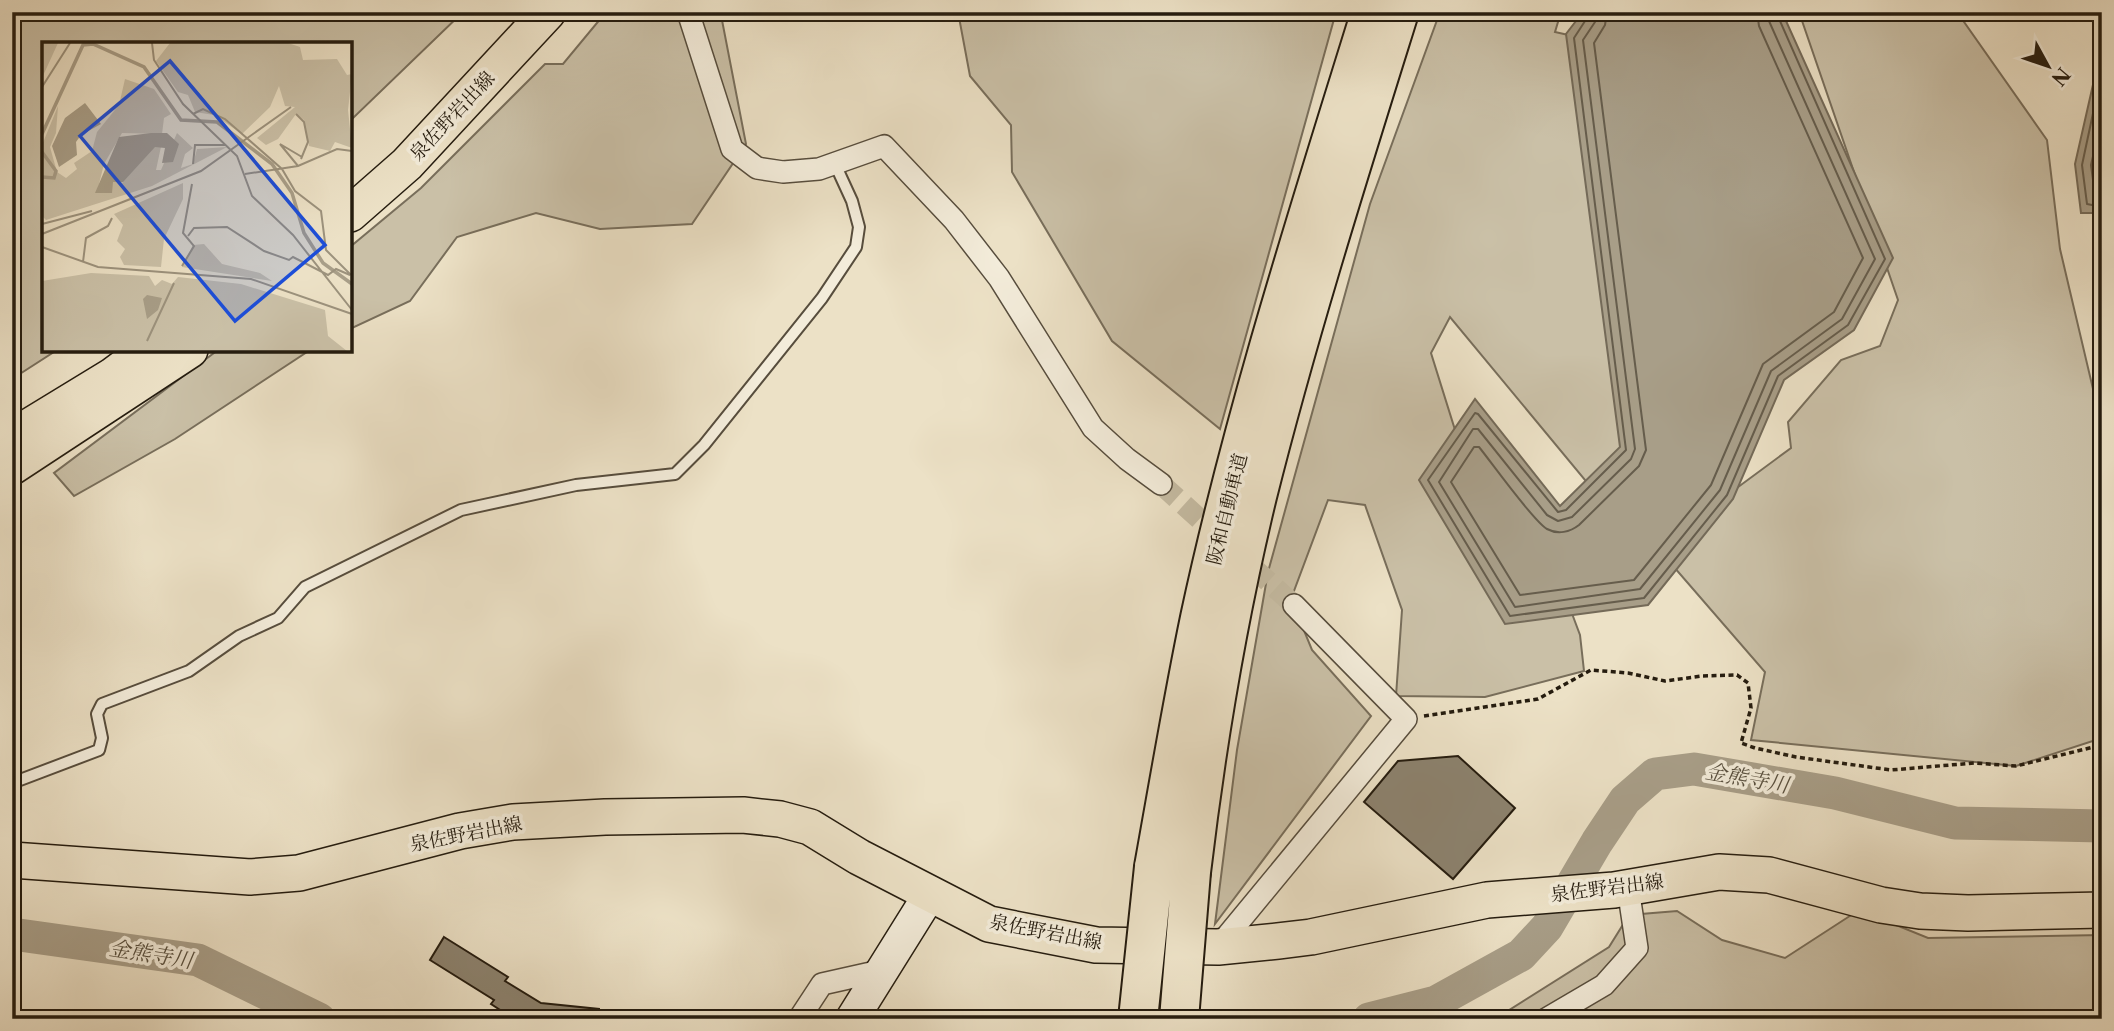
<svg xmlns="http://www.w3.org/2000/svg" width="2114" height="1031" viewBox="0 0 2114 1031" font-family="'Libre Caslon Text','Noto Serif JP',serif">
  <rect width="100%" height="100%" fill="#ece1c6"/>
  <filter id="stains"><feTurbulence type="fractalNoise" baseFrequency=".00286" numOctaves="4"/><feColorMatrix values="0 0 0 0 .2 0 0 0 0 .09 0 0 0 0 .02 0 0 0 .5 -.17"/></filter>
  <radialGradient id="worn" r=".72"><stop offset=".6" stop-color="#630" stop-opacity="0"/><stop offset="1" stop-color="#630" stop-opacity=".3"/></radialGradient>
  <path fill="#cac0a7" stroke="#786e5b" stroke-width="2" d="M12,12H463L350,121V44H44V350H57L12,379Z
    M606,12H718L721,15L746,144L692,224L600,229L536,213L457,237L410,301L350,329V247L421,188L545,64H563Z
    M958,12H1336L1220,429L1112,341L1012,172L1011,125L970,76Z
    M1440,12H1561L1555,32L1627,48L1683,208L1614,515L1450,317L1431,353L1466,465L1559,579L1580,635L1584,671L1485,697L1396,696L1402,610L1365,505L1328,500L1291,599L1312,650L1371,716L1215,924L1237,750L1268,572L1370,204Z
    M1799,12H1957L2047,140L2060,249L2102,427V738L2016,766L1751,740L1765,672L1667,559L1726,496L1791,448L1788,422L1841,360L1880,346L1898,300Z
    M218,350H310L175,439L74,496L54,473Z
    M1859,910L1928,938L2102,935V1019H1495L1609,947L1629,915L1677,911L1722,940L1785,958Z"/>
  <path fill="#a89e88" stroke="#746a58" stroke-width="2" d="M1583,12H1782L1893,258L1854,330L1784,380L1733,499L1648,605L1505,624L1419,480L1475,399L1560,506L1620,447L1566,34Z
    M2102,45V213H2081L2075,164Z"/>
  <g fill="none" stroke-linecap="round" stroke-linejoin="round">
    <path stroke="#665d4c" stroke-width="2" d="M1588,12L1587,18L1574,38L1626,450L1566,510L1558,512L1478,414L1475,413L1428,480L1510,616L1644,598L1727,495L1778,376L1848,325L1885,259L1776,12
      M1597,12L1595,22L1583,40L1635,449L1631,459L1572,517L1558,521L1547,515L1478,429H1473L1439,482L1515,607L1640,589L1720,490L1771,371L1842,319L1875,259L1769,21L1767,12
      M1607,12L1605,25L1594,43L1646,450L1639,466L1579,525C1570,532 1558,535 1547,529C1533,521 1492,463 1479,447H1474L1451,482L1520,595L1634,580L1711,485L1763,364L1834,312L1863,258L1759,26L1757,12
      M2102,71L2082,165L2087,204L2102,207
      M2102,117L2091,165L2095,195L2102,198"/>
    <path stroke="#a89e88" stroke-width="33" d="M12,934L198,960L319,1019
      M1369,1019L1436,1002L1521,955L1547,927L1597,842L1625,800L1655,774L1694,769L1835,793L1955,823L2102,826"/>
  </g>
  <path fill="#8c826e" stroke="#251c0f" stroke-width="2" d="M1458,756L1515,808L1453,879L1364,802L1398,761Z
    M444,937L508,977L505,981L541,1003L599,1009V1019H514L491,1004L494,1000L430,960Z"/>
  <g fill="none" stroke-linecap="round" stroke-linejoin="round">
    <path stroke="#c4baa1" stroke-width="21" stroke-dasharray="21 10" stroke-linecap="butt" d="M1161,484L1294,605"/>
    <g stroke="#574d3d" stroke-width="14">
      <path id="lane" d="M12,783L99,750L102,738L97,714L102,704L189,671L239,636L278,618L305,587L461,510L576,485L675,474L704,445L822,298L856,247L859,227L852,201L835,164"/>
    </g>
    <g stroke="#574d3d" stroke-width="24">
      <path id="street" d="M688,12L732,149L757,168L783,172L819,169L884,146L954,220L999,278L1093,428L1127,459L1161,484
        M1218,947L1406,719L1294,605
        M799,1019L822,984L880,971
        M1546,1019L1604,985L1637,948L1628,888"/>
    </g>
    <g stroke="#251c0f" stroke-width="35">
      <path id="secondary" d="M852,1019L930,894"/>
    </g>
    <g stroke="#251c0f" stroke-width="38">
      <path id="primary" d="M350,214L407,164L548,12
        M12,437L112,376L147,350
        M12,467L190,350
        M12,860L250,877L299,873L460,831L513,822L605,817L743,815L780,819L810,827L859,857L989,924L1096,945L1218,947L1278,941L1311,937L1487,900L1614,890L1719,872L1769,875L1881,905L1920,911L1968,913L2102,910"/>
    </g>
    <g stroke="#251c0f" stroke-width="42">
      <path id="highway" d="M1154,867C1169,784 1183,700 1200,618C1244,413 1309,212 1371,12
        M1191,872C1206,746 1227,620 1257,496C1298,333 1349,172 1399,12"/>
    </g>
    <path stroke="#251c0f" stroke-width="3.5" stroke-dasharray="5 3.5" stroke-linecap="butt" d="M1424,716L1538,699L1591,670L1628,673L1665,681L1702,676L1737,675L1748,683L1751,708L1741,743L1755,748L1796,757L1891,770L1974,763L2016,766L2102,745"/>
    <use href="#lane" stroke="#f3ecda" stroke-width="10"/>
    <use href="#street" stroke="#f3ecda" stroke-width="21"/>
    <use href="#secondary" stroke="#f3ecda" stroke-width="32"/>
    <use href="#primary" stroke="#ece1c6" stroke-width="35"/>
    <use href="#highway" stroke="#ece1c6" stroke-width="38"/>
    <g stroke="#251c0f" stroke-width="42" stroke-linecap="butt">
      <path id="highway-bridge" d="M1138,1019L1154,867
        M1179,1019L1191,872"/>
    </g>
    <use href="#highway-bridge" stroke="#ece1c6" stroke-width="38"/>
  </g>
  <g text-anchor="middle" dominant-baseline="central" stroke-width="7" stroke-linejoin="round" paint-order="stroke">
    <g font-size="19" fill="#251c0f" stroke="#f3ecda">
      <text transform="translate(452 116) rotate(-47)">泉佐野岩出線</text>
      <text transform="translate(1227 509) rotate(-76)">阪和自動車道</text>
      <text transform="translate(466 834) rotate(-11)">泉佐野岩出線</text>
      <text transform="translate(1607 888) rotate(-7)">泉佐野岩出線</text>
      <text transform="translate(1046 932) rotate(11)">泉佐野岩出線</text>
    </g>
    <g font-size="21" font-style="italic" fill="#59503f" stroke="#f3ecda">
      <text transform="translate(1747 778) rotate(10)">金熊寺川</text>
      <text transform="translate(151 954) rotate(9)">金熊寺川</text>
    </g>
  </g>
  <g transform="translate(42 42)">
    <rect width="310" height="310" fill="#ece1c6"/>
    <path d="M0,1H16L0,36ZM128,1H246L258,5L261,18L295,17L305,33L310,32L306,68L310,106L293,100L288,109L267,104L262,78L254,72L236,97L224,103L215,96L253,65L243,64L237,44L228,65L200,92L172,73L153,70L146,53L136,50L114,19ZM83,37L112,47L129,72L122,76L120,92L80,91L62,122L55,150L72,136L81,141L78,133L88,117L120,100L114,128H119L135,91L151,106L143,112L139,126L151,122L155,107L185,105L110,144L4,178L0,174V103L16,64L14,91L8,105L15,130L24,136L35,127L32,121L50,109L55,90L77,63ZM141,141V157L122,197L119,225L82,223L78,215L83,207L75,199L81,183L72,172ZM162,202L180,222L218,231L230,239L140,225L151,203ZM49,231L107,234L113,244L120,238L130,242L136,235L199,242L283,268L286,294L305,309H0V239Z" fill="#cac0a7"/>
    <path d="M43,61L59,82L39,93L34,100L35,113L17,125L10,104L23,76ZM109,91H125L137,102L131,120L120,121L123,106L113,105L81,140H71L70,151H53L77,95ZM105,253L120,256L116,268L105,277L101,257Z" fill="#a89e88"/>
    <path fill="none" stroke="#a89e88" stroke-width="3.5" d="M0,92L41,3L51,2L102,25L139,78L175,80L230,122L250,151L262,191L281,221L310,242M0,110L14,129L12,136L0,135"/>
    <path fill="none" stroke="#9c927d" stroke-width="2" d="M110,1L112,18L141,62L195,114L210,154L251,193L310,268M0,45L28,1M151,72L161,67L183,77L240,127L253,149L279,169L284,208L309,233M254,72L262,80L266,100L259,117M151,122L153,103H183M256,124L238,102L260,115M203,132L256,124L295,107L310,109M0,182L50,169M0,192L159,129L249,65M146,194L152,186L185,185L222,209L247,218L251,215L286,233L294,227L308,233M0,205L56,225L209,237L310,272M41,220L44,196L66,184L70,176M140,224L152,204L141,191L150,142M105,299L132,241"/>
    <path fill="#1d4ed8" fill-opacity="0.15" stroke="#1d4ed8" stroke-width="3.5" d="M128,19L283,203L193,279L38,94Z"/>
    <rect width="310" height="310" fill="none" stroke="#251c0f" stroke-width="3.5"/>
  </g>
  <rect width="2114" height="1031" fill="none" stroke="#ece1c6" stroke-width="42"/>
  <rect x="14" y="14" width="2086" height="1003" fill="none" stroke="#251c0f" stroke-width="3.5"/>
  <rect x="21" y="21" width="2072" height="989" fill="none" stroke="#251c0f" stroke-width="2"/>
  <g transform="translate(2048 66) rotate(130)" stroke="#f3ecda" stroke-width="5" paint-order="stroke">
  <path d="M0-5L12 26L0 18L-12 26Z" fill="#251c0f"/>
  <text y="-10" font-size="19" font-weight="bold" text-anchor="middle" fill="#251c0f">N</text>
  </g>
  <rect width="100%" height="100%" filter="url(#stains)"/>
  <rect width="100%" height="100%" fill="url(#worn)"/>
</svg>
